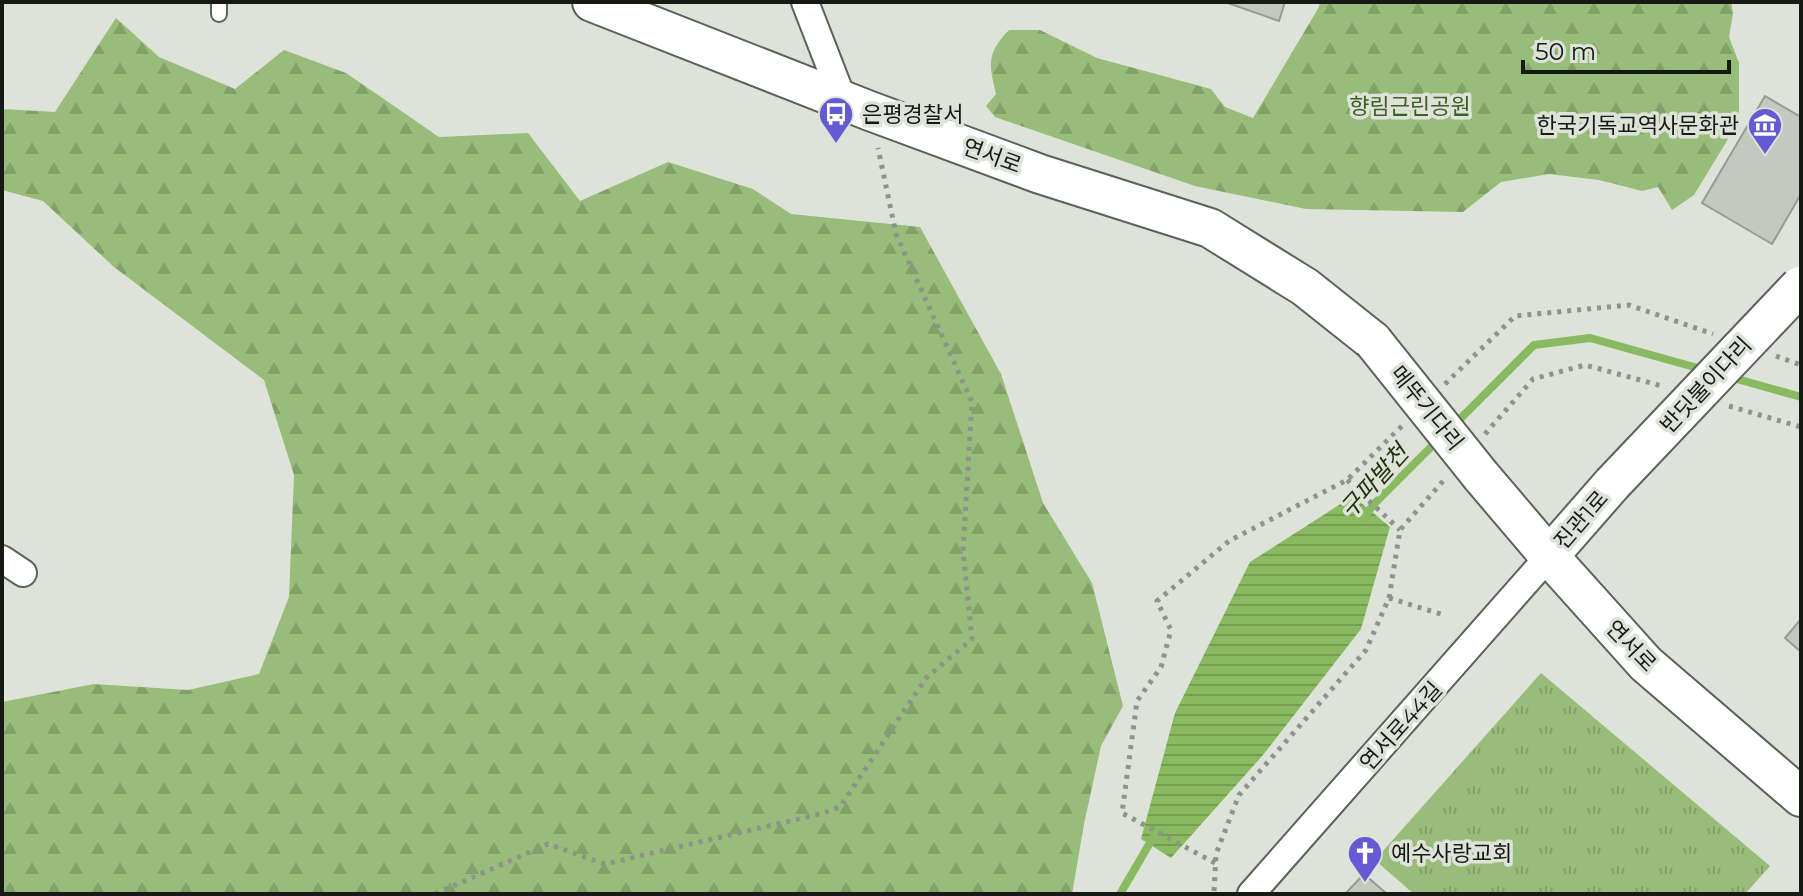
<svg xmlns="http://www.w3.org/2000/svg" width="1803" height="896" viewBox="0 0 1803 896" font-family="Montserrat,'Noto Sans KR',sans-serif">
  <defs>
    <pattern id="grass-tufts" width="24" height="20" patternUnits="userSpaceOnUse" patternTransform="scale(2)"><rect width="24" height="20" fill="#98bc7a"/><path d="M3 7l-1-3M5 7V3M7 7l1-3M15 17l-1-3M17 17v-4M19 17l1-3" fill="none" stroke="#82a169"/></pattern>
    <pattern id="forest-firs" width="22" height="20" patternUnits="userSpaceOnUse" patternTransform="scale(2)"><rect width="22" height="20" fill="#98bc7a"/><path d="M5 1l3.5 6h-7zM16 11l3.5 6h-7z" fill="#82a169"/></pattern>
    <pattern id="water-rules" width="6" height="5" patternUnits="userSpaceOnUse" patternTransform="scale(2)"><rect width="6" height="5" fill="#89b960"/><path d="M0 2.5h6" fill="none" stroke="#769e52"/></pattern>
  </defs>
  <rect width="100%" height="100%" fill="#dde3d8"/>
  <path fill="url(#grass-tufts)" d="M1541,673L1770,866L1745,894H1414L1375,860Z"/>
  <path fill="url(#forest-firs)" d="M1320,2H1731L1733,13L1729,37L1739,63V121L1694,195L1672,210L1658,187L1642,191L1599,180L1549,174L1501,182L1463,212L1306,209L1195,186L995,117L986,106L996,94C989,64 986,54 1009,30H1040L1097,58L1211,89L1225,107L1253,118L1319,7Z
    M116,18L159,57L235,89L284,50L346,73L439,137L528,133L580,201L668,162L753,189L791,214L920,227L1001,374L1043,503L1092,583L1123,706L1101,746L1084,824L1072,894H2V702L94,684L188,690L259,674L289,597L294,475L264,380L114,267L43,201L2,190V109L55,112Z"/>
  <path fill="url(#water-rules)" d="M1353,496L1390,527L1361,629L1263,755L1171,858L1141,839L1175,713L1250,562Z"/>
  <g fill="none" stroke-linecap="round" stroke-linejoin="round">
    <path stroke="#89b960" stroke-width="8" d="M1730,377L1801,397
      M1453,426L1534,345L1590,338L1705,370
      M1364,518L1373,505L1440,438
      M1120,894L1154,836"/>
  </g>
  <path fill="#c3c9bf" stroke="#969c92" stroke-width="2" d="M1225,2H1285L1279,21Z
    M1765,96L1801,117V194L1772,244L1702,203Z
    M1801,619V652L1785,638Z
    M1364,874L1387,894H1345Z"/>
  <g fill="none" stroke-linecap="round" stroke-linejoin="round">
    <g stroke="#5d6259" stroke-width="18">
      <path id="lane" d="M219,14V2"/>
    </g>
    <g stroke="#5d6259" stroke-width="30">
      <path id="street" d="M805,2L843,100
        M2,559L23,573
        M1251,894L1549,556"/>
    </g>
    <g stroke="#5d6259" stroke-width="42">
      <path id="secondary" d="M592,2L870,111L1040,174L1210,228L1305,287L1373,341
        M1481,476L1549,556L1646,664L1801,797
        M1549,556L1612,484"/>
    </g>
    <path stroke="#8f948b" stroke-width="5" stroke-dasharray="4 6" stroke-linecap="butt" d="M1776,356L1801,365
      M1445,384L1515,316L1629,305L1713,334
      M1729,406L1801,427
      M1485,434L1533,379L1585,365L1662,386
      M1347,480L1400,530
      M1389,598L1444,615
      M1215,863L1122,813L1137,701L1161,667L1171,630L1157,601L1229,541L1347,480L1403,425
      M1214,891L1216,854L1239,795L1366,650L1389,598L1400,530L1444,480
      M435,894L548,844L605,864L820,814L840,807L926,678L972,639L963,551L972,402L896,234L878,148"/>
    <use href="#lane" stroke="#fff" stroke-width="14"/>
    <use href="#street" stroke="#fff" stroke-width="26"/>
    <use href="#secondary" stroke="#fff" stroke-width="38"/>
    <g stroke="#5d6259" stroke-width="42" stroke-linecap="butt">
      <path id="secondary-bridge" d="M1373,341L1481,476
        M1612,484L1800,286"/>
    </g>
    <use href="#secondary-bridge" stroke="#fff" stroke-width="38"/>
  </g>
  <defs>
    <g id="bus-pin" transform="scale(1.8)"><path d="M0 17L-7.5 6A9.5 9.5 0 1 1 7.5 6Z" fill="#645bd4" stroke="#dde3d8"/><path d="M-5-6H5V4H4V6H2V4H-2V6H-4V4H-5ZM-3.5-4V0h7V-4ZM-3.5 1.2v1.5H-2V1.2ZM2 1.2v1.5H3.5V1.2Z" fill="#fff"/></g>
    <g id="museum-pin" transform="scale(1.8)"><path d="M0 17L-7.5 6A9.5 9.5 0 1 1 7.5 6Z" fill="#645bd4" stroke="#dde3d8"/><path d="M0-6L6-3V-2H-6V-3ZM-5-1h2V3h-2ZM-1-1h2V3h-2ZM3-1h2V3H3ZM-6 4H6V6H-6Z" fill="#fff"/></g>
    <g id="church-pin" transform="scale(1.8)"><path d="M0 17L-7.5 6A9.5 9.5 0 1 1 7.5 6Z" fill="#645bd4" stroke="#dde3d8"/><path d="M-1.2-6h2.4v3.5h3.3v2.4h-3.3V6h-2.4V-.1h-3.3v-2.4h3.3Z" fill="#fff"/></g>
  </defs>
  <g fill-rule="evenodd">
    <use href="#bus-pin" x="836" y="114"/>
    <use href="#museum-pin" x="1765" y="125"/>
    <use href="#church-pin" x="1365" y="853"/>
  </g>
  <g text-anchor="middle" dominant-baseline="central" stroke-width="7" stroke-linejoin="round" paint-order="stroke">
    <g font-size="22" fill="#3f5e21" stroke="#dde3d8">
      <text x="1410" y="106">향림근린공원</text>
    </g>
    <g font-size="22" fill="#171915" stroke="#dde3d8" text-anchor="start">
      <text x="862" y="114">은평경찰서</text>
      <text x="1739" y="125" text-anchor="end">한국기독교역사문화관</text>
      <text x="1391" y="853">예수사랑교회</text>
    </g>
    <g font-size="22" fill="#171915" stroke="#dde3d8">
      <text transform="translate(992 156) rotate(20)">연서로</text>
      <text transform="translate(1706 385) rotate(-47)">반딧불이다리</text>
      <text transform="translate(1427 408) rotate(51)">메뚜기다리</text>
      <text transform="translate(1581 520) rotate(-49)">진관1로</text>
      <text transform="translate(1631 646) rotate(46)">연서로</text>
      <text transform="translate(1401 726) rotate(-48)">연서로44길</text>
    </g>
    <g font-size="24" font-style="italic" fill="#1f320d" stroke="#dde3d8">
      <text transform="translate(1374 481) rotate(-48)">구파발천</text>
    </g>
  </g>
  <rect width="1803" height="896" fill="none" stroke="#171915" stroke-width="8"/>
  <path d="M1523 60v12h206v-12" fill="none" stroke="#171915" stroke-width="4"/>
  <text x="1535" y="60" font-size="24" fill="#171915" stroke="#dde3d8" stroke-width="6" paint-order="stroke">50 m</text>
</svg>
